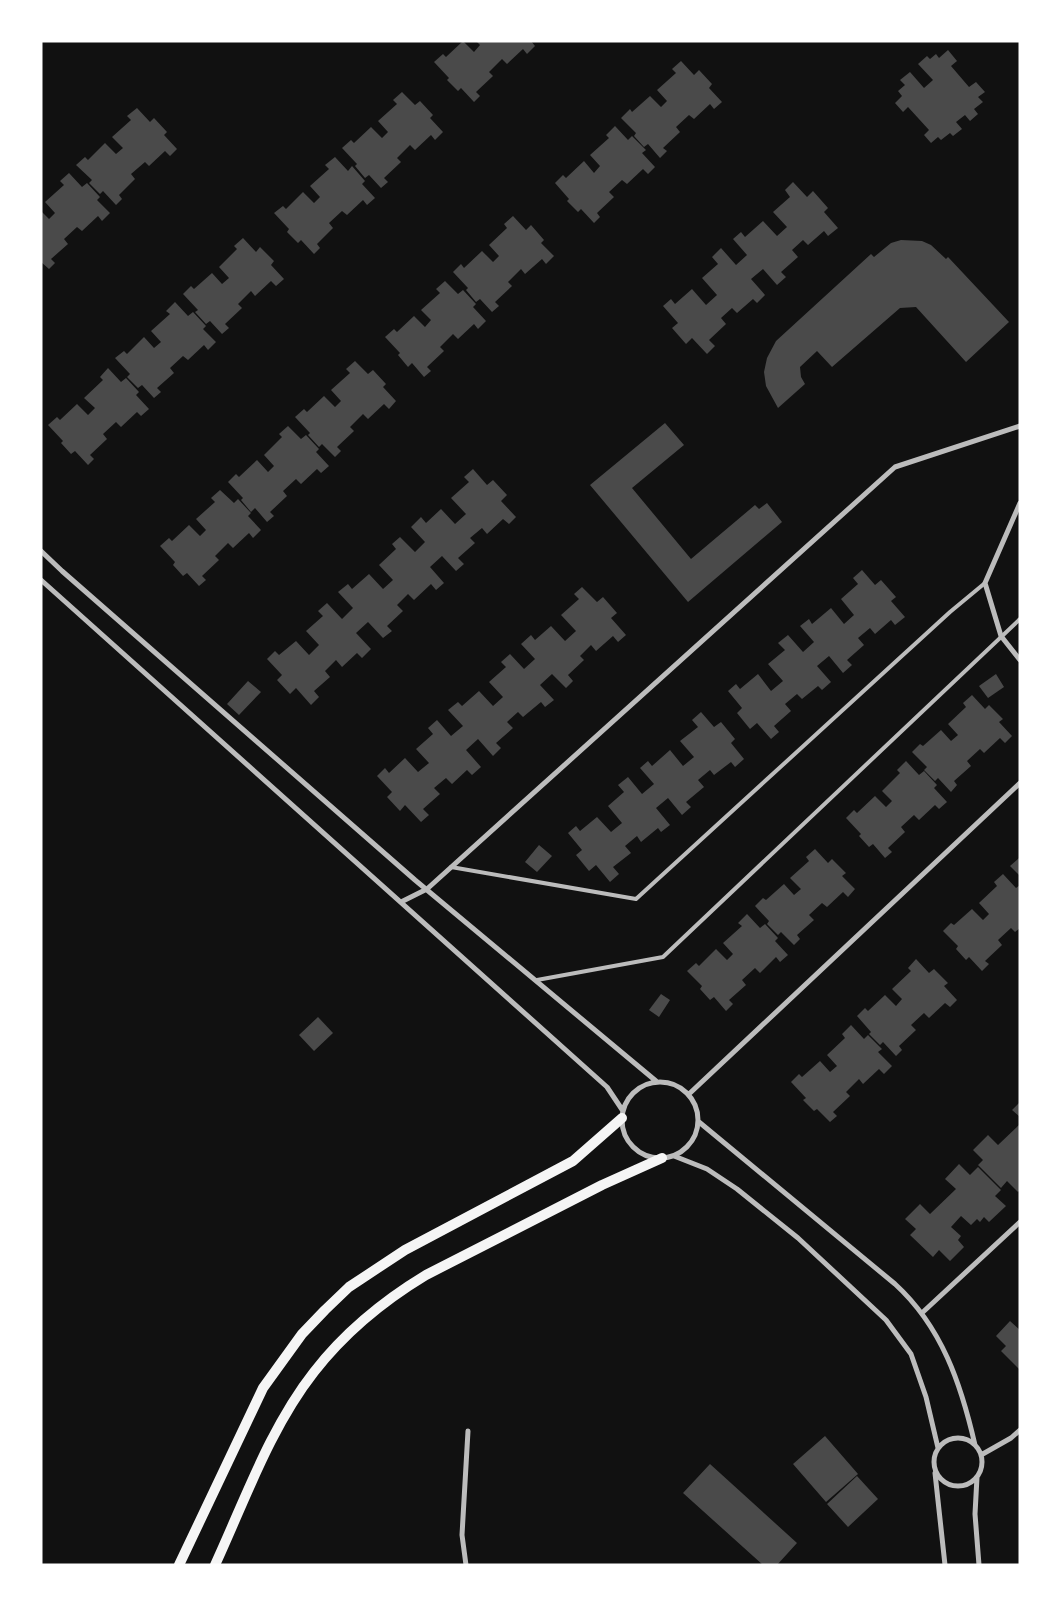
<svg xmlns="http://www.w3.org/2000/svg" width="1061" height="1606" viewBox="0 0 1061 1606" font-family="Figtree,sans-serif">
  <rect width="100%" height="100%" fill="#111"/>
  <path fill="#4a4a4a" d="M463,41L474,52L480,45L476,41H531L535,46L527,54L523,49L507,64L502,59L489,72L493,76L476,92L480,96L474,102L461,88L458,91L447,80L449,78L434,62L443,54L446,57Z
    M948,50L957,61L951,66L969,87L976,82L985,92L978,97L983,102L974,109L978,114L970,121L965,115L956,122L962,129L953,136L950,133L941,140L938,137L931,143L924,135L929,130L908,107L903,112L895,103L902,96L898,91L905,85L900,80L910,72L924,88L933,80L918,64L927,56L930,59L936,54L939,58Z
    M681,61L694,75L699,70L712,84L709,88L722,102L714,109L710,104L694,119L689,115L676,127L680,132L663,148L667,151L660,158L648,144L644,147L634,136L636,133L621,118L630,109L632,112L650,96L661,107L667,101L657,90L676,73L672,69Z
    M402,92L415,105L420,101L433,115L430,118L443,132L435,140L431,135L415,150L410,145L397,158L401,162L384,178L388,182L381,188L369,175L365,178L355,166L357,164L342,148L351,140L354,143L371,127L382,138L388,132L378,121L397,104L393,100Z
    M137,108L150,122L154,118L167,132L164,135L177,149L170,156L165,151L149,166L145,162L131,174L135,179L119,195L122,199L116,205L103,191L100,194L89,183L92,180L76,165L85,157L88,160L105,143L116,154L123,148L112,137L131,120L127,116Z
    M615,126L628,140L632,136L646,150L642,153L655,167L648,174L643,169L627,184L622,180L609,192L614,197L597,213L600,217L594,223L581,209L578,212L567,201L569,199L555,183L563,175L566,178L584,161L594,173L600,166L590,155L609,138L606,135Z
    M335,157L348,171L352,166L365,181L362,184L375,198L367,205L363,200L347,215L342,211L329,223L333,228L317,244L320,248L314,254L301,240L298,243L287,232L289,229L274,213L283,206L286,209L303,192L314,203L320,197L310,186L329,169L325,165Z
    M69,173L82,187L87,183L100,197L97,200L110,213L102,221L98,216L82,231L77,227L64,239L68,244L51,259L55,263L49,269L41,262V211L49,219L55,213L45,202L64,185L60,181Z
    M793,182L807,197L813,191L828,208L824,212L838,228L828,236L824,231L808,245L803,240L792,250L798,257L781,272L786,277L777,285L763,269L751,279L765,295L757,303L753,299L737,313L732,308L721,318L726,324L709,340L715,346L707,354L692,338L686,344L672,328L678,323L663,306L671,299L675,304L692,289L706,305L717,295L702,278L718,264L712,257L721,248L736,265L747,255L733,239L741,232L745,237L763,221L777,236L787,227L773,212L790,197L785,190Z
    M513,216L526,230L531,225L544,240L541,243L554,256L546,264L542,259L525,274L521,269L508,282L512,286L495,302L499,306L492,312L480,299L476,302L466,290L468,288L453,272L461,264L464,268L482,251L493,262L499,256L489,245L507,228L504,224Z
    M243,238L256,252L260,247L274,261L271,265L284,279L276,286L271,281L255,296L251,291L238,304L242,308L225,324L229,328L222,334L210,321L206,324L195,312L198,310L183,294L191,286L194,289L212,273L222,284L229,278L219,267L237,249L234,246Z
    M901,240L922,241L931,245L946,259L948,257L1009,322L966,362L916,307L900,308L832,367L817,351L800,367L801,377L805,384L778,408L766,386L764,372L767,358L776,341L871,254L874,257L891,243Z
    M445,281L458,294L463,290L476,304L473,307L486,321L478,329L474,324L458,339L453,334L440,347L444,351L427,367L431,371L424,377L412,363L408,367L398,355L400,353L385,337L394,329L397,332L414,316L425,327L431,320L421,310L440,293L436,289Z
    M175,302L188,316L193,312L206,326L203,329L216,342L208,350L204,345L188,360L183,356L170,368L174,373L157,388L161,392L154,398L142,385L138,388L127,377L130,374L115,358L124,351L127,354L144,337L154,348L161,342L151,331L170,314L166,311Z
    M355,361L368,374L373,370L386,384L383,387L396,401L389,409L384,404L368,419L363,414L350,427L354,431L337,447L341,451L335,457L322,444L319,447L308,435L310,433L295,417L304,409L307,412L324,396L335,407L341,401L331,390L350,373L346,369Z
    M108,368L121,382L126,378L139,392L136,395L149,409L141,416L137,412L121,427L116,422L103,434L107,439L90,455L94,459L88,465L75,451L71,454L61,443L63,441L48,425L57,417L60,420L77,404L88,415L95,408L84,398L103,380L100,377Z
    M665,423L684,445L632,488L691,559L755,505L759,509L767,503L782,522L688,602L590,485Z
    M288,426L301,439L306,435L319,449L316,452L329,466L321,473L317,469L301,484L296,479L283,491L287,496L270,512L274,516L267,522L255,508L251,512L241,500L243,498L228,482L236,474L239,477L257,460L268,472L274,466L264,455L282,437L279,434Z
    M473,469L487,485L493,480L507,495L501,501L516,517L509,524L503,519L487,534L482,528L470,538L475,543L458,558L464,564L456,571L442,556L430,567L444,583L436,590L431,584L414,600L408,594L397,605L403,611L387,626L392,631L383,638L368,622L356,633L371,649L362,658L357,653L342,667L336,660L325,671L330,677L314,691L319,697L311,705L296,688L290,694L277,680L282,675L267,659L275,651L279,655L296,641L309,655L319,645L306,631L323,616L318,611L327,603L342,619L353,608L338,592L348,584L352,589L369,574L383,589L393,580L379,565L396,549L392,544L400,537L415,552L425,542L411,527L421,517L426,523L441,509L455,524L466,514L451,498L469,482L464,477Z
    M220,490L234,503L238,499L251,513L248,516L261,530L253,538L249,533L233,548L228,543L215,556L219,560L202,576L206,580L199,586L187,573L183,576L173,565L175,562L160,546L169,538L172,541L189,525L200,536L206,530L196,519L215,502L211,498Z
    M862,570L875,585L881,580L896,597L891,601L905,617L895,625L891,620L875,634L870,628L858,638L864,645L847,660L852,665L843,673L829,656L817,666L831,682L822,690L818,686L802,699L797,694L785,704L791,711L774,726L779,732L771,739L757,723L750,729L737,713L742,708L728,691L736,684L740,689L758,674L771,691L783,681L768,664L785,650L778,643L788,635L803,652L814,642L800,626L809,619L812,624L831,608L844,624L854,615L841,599L858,584L853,578Z
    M582,587L597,602L603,597L617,613L611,618L626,635L618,642L613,636L596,651L591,645L580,656L584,660L568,675L573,681L566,688L552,674L540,685L554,700L545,707L541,702L523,717L518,712L507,722L513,728L496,743L501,748L493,756L478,739L466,750L481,767L472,775L467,770L452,784L446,778L434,788L440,794L423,809L429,815L421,822L405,805L400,811L387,797L392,792L377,776L385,768L389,773L405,758L418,772L429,763L416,749L433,734L428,728L437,720L451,736L463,726L448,710L458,702L462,706L479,691L493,706L503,697L489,682L506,667L501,662L510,654L524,669L535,659L521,644L531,635L535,640L551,626L565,641L576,631L561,615L579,599L574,594Z
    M996,674L1004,687L988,698L979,686Z
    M248,681L261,692L239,715L227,704Z
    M972,695L985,709L989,705L1003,719L999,722L1012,736L1005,743L1000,738L984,753L980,749L967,761L971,766L954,781L957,785L951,792L938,778L935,781L924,770L927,767L912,752L920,744L923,746L941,730L951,741L958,735L948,724L966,707L963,703Z
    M701,712L714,727L721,722L735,739L731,743L744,759L735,767L731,762L714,775L710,770L698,780L704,787L686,802L691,807L682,815L668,798L656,808L670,825L661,832L658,828L641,842L637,836L625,846L631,853L613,867L619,874L610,882L596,865L589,871L576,855L582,850L568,833L576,826L580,831L597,817L611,832L622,823L608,806L624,792L618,785L628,777L642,794L654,784L640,768L648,761L652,766L670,750L683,766L694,757L680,741L698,727L692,720Z
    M906,761L919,775L924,771L937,785L934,788L947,802L939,809L935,805L919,820L914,815L901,827L905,832L888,848L892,852L885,858L873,844L869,847L859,836L861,834L846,818L854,810L857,813L875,796L886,807L892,801L882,791L900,773L897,770Z
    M539,845L552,856L537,872L525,862Z
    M815,849L828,863L832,859L846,873L842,876L855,889L848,897L843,892L827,907L822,903L809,915L814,920L797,935L800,939L794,945L781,932L778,935L767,924L769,921L755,906L763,898L766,900L784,884L794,895L801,889L790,878L809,861L806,857Z
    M1019,858L1020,859V876L1010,866Z
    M1003,874L1016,888L1020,885V928L1015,932L1011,928L998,940L1002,945L985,961L989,964L982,971L969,957L966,960L956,949L958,946L943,931L951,923L954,925L972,909L983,920L989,914L979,903L997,886L994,882Z
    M747,914L760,928L765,924L778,938L775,941L788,955L780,962L776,957L760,973L755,968L742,980L746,985L729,1000L733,1004L726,1011L714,997L710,1000L700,989L702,986L687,971L696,963L699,966L716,949L727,960L733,954L723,943L742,926L738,923Z
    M916,959L929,973L934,969L948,983L944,986L957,1000L950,1007L945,1003L929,1018L924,1013L911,1025L916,1030L899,1046L902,1050L896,1056L883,1042L880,1045L869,1034L871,1032L857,1016L865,1008L868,1011L885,995L896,1006L902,999L892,989L911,971L908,968Z
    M661,994L670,1000L659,1017L649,1010Z
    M318,1017L333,1033L314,1051L299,1035Z
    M851,1025L864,1039L868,1035L882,1049L878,1052L892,1066L884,1074L879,1069L863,1084L859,1079L846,1092L850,1096L833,1112L837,1116L830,1122L817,1109L814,1111L803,1100L806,1098L791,1082L799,1074L802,1077L820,1061L830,1072L837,1066L827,1055L845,1038L842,1034Z
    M1020,1102V1117L1012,1110Z
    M1020,1124V1190L1018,1192L1007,1181L1001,1188L978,1165L983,1160L973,1150L988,1135L998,1145Z
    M959,1164L970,1175L978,1167L1001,1190L995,1196L1006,1206L989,1222L984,1217L980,1222L977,1219L971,1225L961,1216L951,1227L961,1236L958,1240L964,1247L950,1261L939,1250L933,1257L910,1235L916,1229L905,1219L920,1204L930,1214L956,1189L945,1179Z
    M1010,1321L1020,1330V1370L1001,1351L1006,1346L996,1336Z
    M825,1436L858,1474L826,1502L793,1464Z
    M710,1464L797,1543L777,1565H763L683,1493Z
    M857,1476L878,1499L848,1527L827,1504Z"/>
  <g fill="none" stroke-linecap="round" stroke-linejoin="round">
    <path stroke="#bcbcbc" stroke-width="4" d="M451,867L636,899L950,612L985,583
      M537,980L663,957L1020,619"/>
    <path stroke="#bcbcbc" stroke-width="5" d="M1020,503L985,583L1001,636L1020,660
      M41,551L62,571L415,880L656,1081
      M41,580L607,1087L623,1111
      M401,902L427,889L895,467L1020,426
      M622 1120a38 38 0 1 1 76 0a38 38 0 1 1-76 0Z
      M689,1094L1020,783
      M699,1122L895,1284C942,1327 961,1384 975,1445
      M674,1156L707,1169L737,1189L798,1238L886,1320L911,1354L926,1397L938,1448
      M923,1312L1020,1222
      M934 1462a24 24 0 1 1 48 0a24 24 0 1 1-48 0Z
      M981,1455L1011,1438L1020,1430
      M935,1473L945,1565
      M977,1477L975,1514L979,1565
      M466,1565L462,1535L468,1431"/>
    <path stroke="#f5f5f5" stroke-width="10" d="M179,1565L263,1388L302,1334L325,1310L349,1287L405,1250L573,1161L622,1118
      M215,1565C245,1500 270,1428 314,1372C345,1332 383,1301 426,1275L602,1185L662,1158"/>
  </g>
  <rect width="1061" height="1606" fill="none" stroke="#ffffff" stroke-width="85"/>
</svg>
